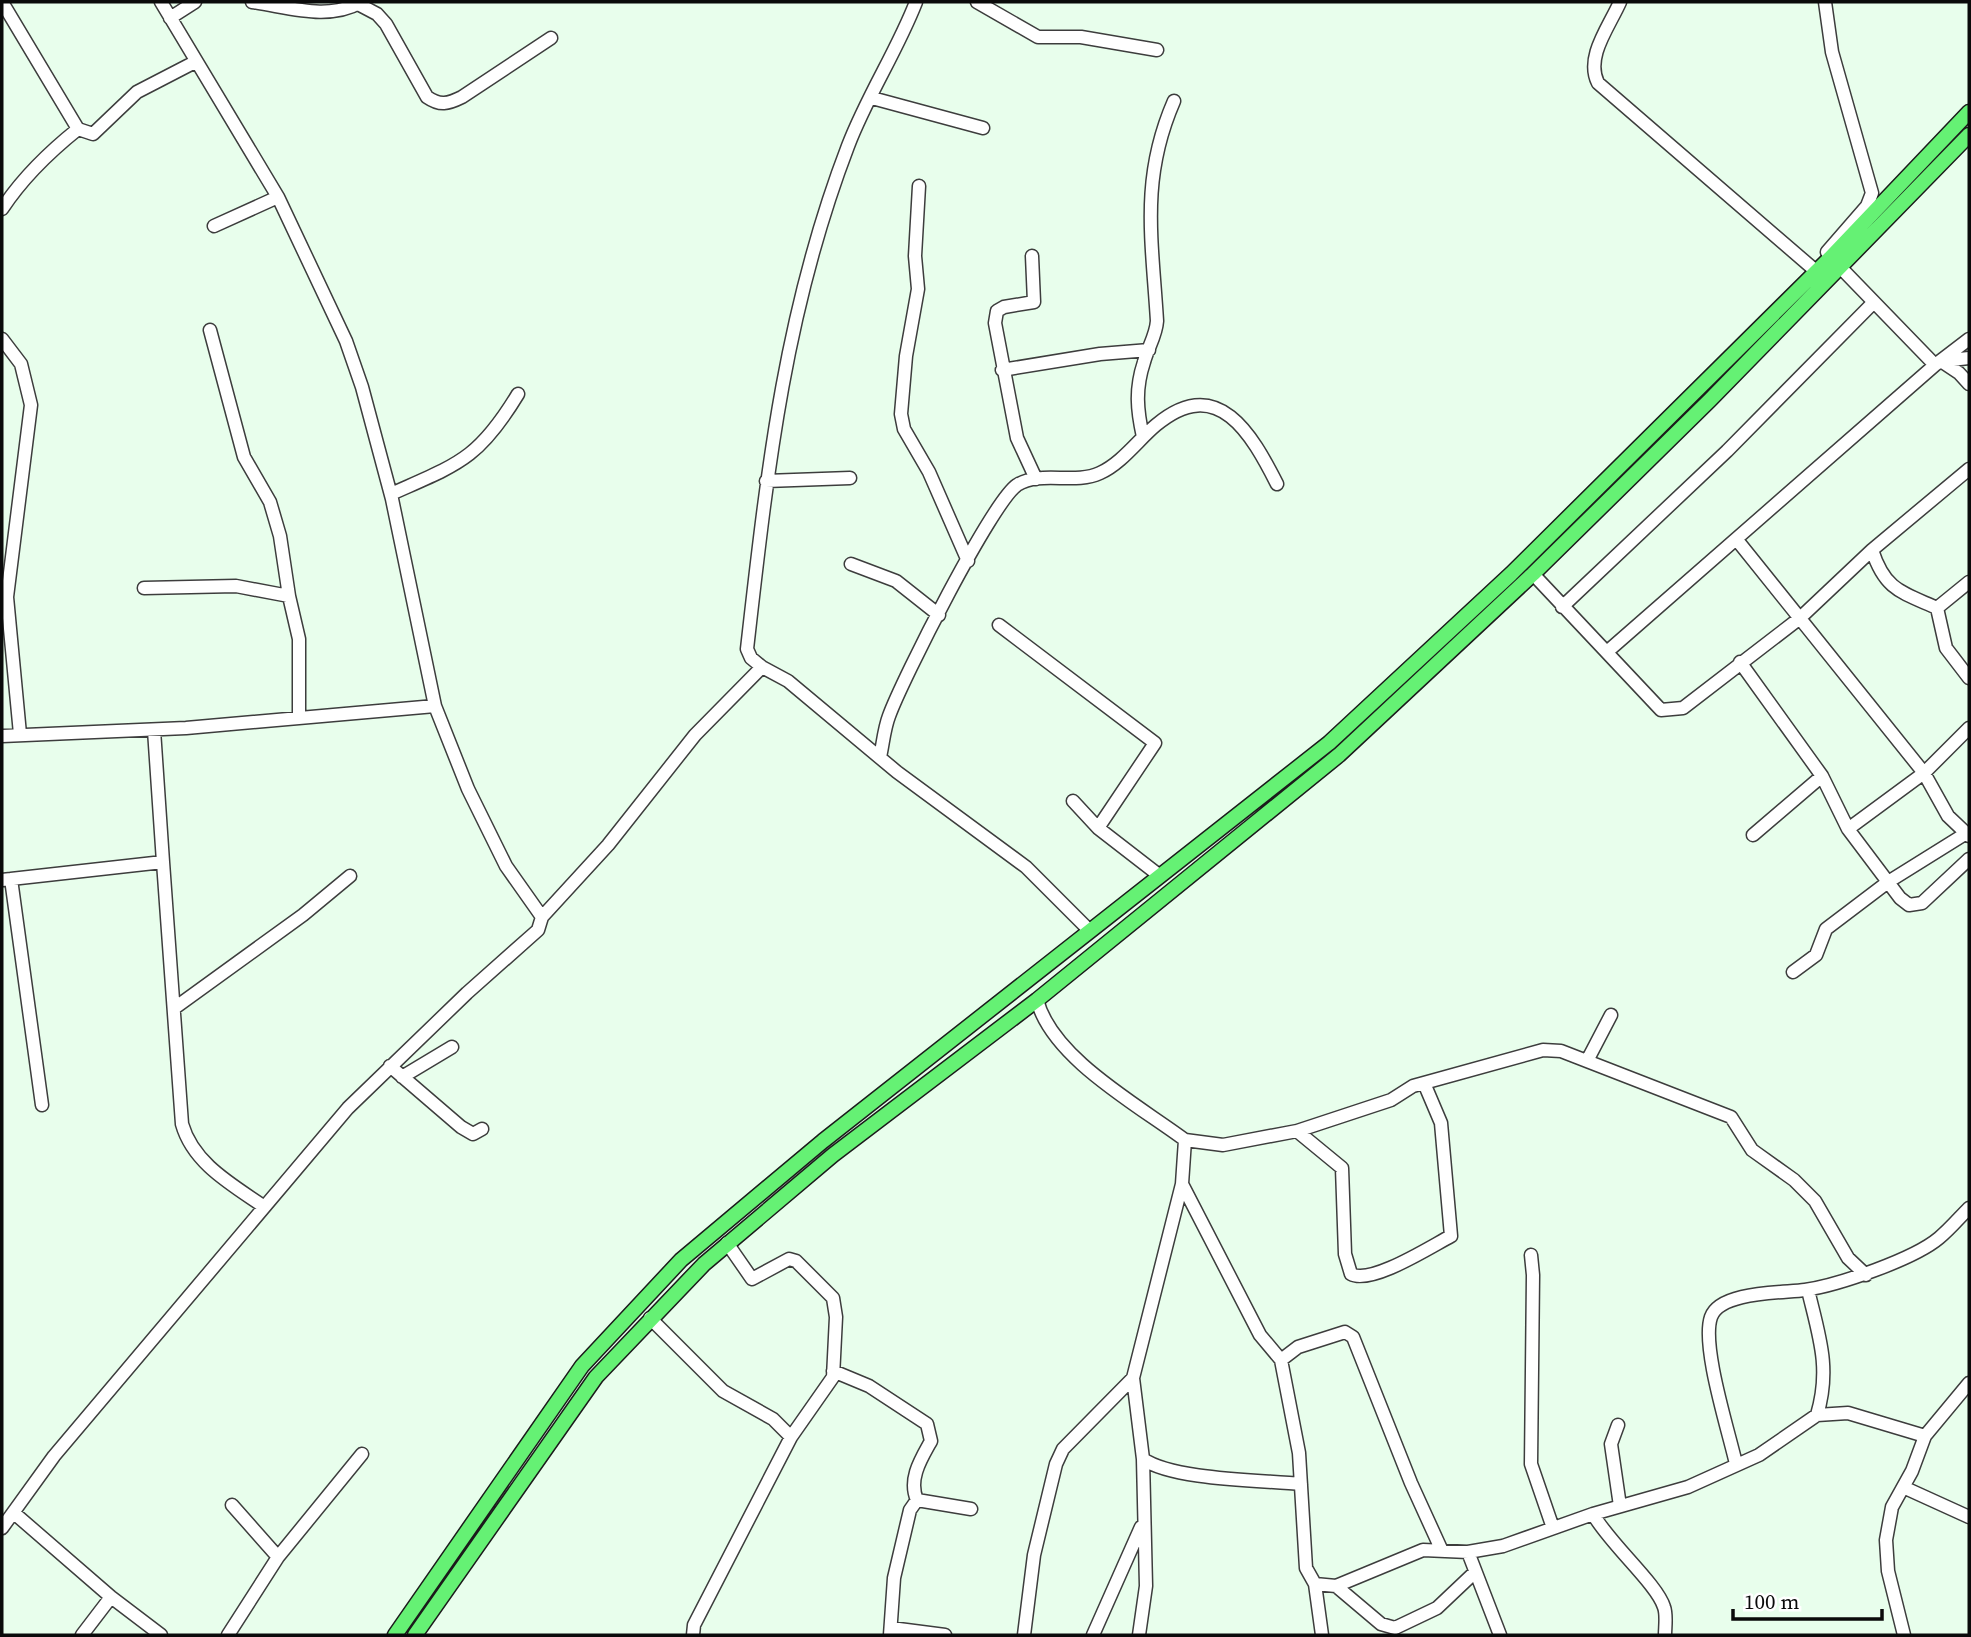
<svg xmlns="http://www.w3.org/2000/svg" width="1971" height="1637" viewBox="0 0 1971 1637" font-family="'Source Serif 4',serif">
  <rect width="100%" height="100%" fill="#e8feec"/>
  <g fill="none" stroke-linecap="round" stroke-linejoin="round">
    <g stroke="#3d3d3d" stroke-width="15">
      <path id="minor" d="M2,2L78,129C48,153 23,177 2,209
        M161,2L278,197L346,341L362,387L392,499L435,706
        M252,2C289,7 328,21 361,2
        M916,2C897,51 867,96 848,146C784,313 767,474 747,649L751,658L762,667L788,681L897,772L1026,867L1090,931
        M977,2L1038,37H1081L1157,50
        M1620,2C1609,27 1585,57 1598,83L1817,272
        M1825,2L1832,52L1872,193L1867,206L1827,252
        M358,4L377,14L386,24L427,97C440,106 448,104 462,97L551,38
        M170,18L195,2
        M872,98L983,128
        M78,129L93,134L137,92L195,62
        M919,186L915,256L918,289L906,356L901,414L904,429L929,472L968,561
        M214,226L278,197
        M1032,256L1034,302L1004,307L997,311L995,323L1017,438L1036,479
        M1842,269L1935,365
        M210,330L244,457L270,502L280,536L289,596
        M2,339L21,364L31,405L7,597L20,734
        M1941,361L1959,373L1969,384
        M1942,361L1969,358
        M1002,370L1100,354L1149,350
        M1143,437C1137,410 1135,389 1144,362C1148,347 1156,336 1157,321C1152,239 1140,179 1174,101
        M766,481L850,478
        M391,494C458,464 478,460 518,394
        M1737,540L1924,773L1948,816L1969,836
        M1872,550C1885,590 1901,592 1937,608
        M851,564L896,581L939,615
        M1533,574L1661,710L1683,708L1800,618L1872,550L1969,469
        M144,588L236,586L289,596L299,639V717
        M1562,607L1727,451L1873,303
        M1937,608L1946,648L1969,678
        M1937,608L1969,582
        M999,625L1155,743L1098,828
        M1608,651L1935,365L1969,339
        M1740,662L1822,776L1848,829L1900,898L1909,905L1922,903L1969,859
        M2,736L186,728L435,706L468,789L506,866L542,917
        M880,757C883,744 884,729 889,716C902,680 992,502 1017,485C1041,470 1074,485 1100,473C1122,463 1138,440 1156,425C1218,373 1252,435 1277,484
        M1073,801L1098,828L1160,876
        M1848,829L1924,773L1969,728
        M1753,835L1822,776
        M163,862L182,1124C193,1163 231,1184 263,1206
        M11,879L42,1105
        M2,880L163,862L154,730
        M1793,972L1816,955L1826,929L1888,882L1965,834
        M1037,1000C1052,1058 1138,1105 1185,1140L1182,1184L1133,1378L1143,1459L1146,1586L1139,1635
        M176,1007L303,915L350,876
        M1587,1061L1611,1015
        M390,1066L461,1127L473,1134L482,1129
        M402,1077L452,1047
        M1297,1131L1342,1168L1345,1254L1351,1274C1371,1285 1430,1247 1451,1236L1441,1123L1424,1083
        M1185,1140L1223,1145L1297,1131L1391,1100L1413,1086L1543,1050L1561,1051L1731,1117L1752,1150L1794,1180L1815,1201L1848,1258L1866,1275
        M1182,1184L1260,1335L1281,1360L1299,1453L1306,1568L1315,1584L1322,1635
        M1531,1255L1533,1275L1531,1464L1553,1528
        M1808,1290C1819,1336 1831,1368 1817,1415
        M650,1318L723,1391L773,1419L791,1437
        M1281,1360L1298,1347L1345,1332L1353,1337L1411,1483L1442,1551
        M833,1371L869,1386L927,1424L931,1441C921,1459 908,1479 917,1500
        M1618,1425L1611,1444L1620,1506
        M1143,1459C1173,1480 1261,1480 1301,1484
        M1736,1464C1729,1432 1701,1346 1711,1317C1720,1291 1783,1293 1805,1290C1839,1285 1914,1259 1939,1238C1950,1229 1959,1218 1969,1208
        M1903,1487L1969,1517
        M232,1505L278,1557
        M14,1513L111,1597L161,1635
        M1593,1514C1609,1543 1657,1584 1664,1607C1667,1615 1665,1627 1665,1635
        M2,1528L54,1456L348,1108L467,993L538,930L542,917L608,845L695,735L762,667
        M1468,1552L1500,1635
        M1315,1584L1336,1586L1423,1550L1468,1552L1503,1546L1593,1514L1688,1487L1759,1455L1817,1415L1848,1413L1925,1436
        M1336,1586L1381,1624L1395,1628L1437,1608L1474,1573
        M891,1628L945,1635
        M82,1635L111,1597
        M228,1635L278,1557L362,1454
        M693,1635L694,1625L791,1437L833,1377L836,1317L833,1298L796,1261L789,1259L752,1279L727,1243
        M890,1635L894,1578L910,1510L917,1500L971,1509
        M1024,1635L1034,1555L1056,1464L1063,1449L1133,1378
        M1093,1635L1141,1527
        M1904,1635L1888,1571L1886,1540L1892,1507L1912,1471L1925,1436L1969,1383"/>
    </g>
    <g stroke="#1b1b1b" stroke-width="17">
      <path id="major" d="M395,1635L582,1366L681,1260L823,1141L1329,743L1511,574L1830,258L1969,112
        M415,1635L596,1377L704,1264L833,1155L1037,1000L1339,755L1533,574L1710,400L1969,135"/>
    </g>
    <use href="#minor" stroke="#fff" stroke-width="12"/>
    <use href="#major" stroke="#65f174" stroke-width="14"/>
  </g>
  <rect width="1971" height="1637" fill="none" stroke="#0a0a0a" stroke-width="7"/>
  <path d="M1733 1609v10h149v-10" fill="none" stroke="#0a0a0a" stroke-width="3.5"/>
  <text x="1744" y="1609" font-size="21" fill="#0a0a0a" stroke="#ffffff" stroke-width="5" paint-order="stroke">100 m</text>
</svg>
